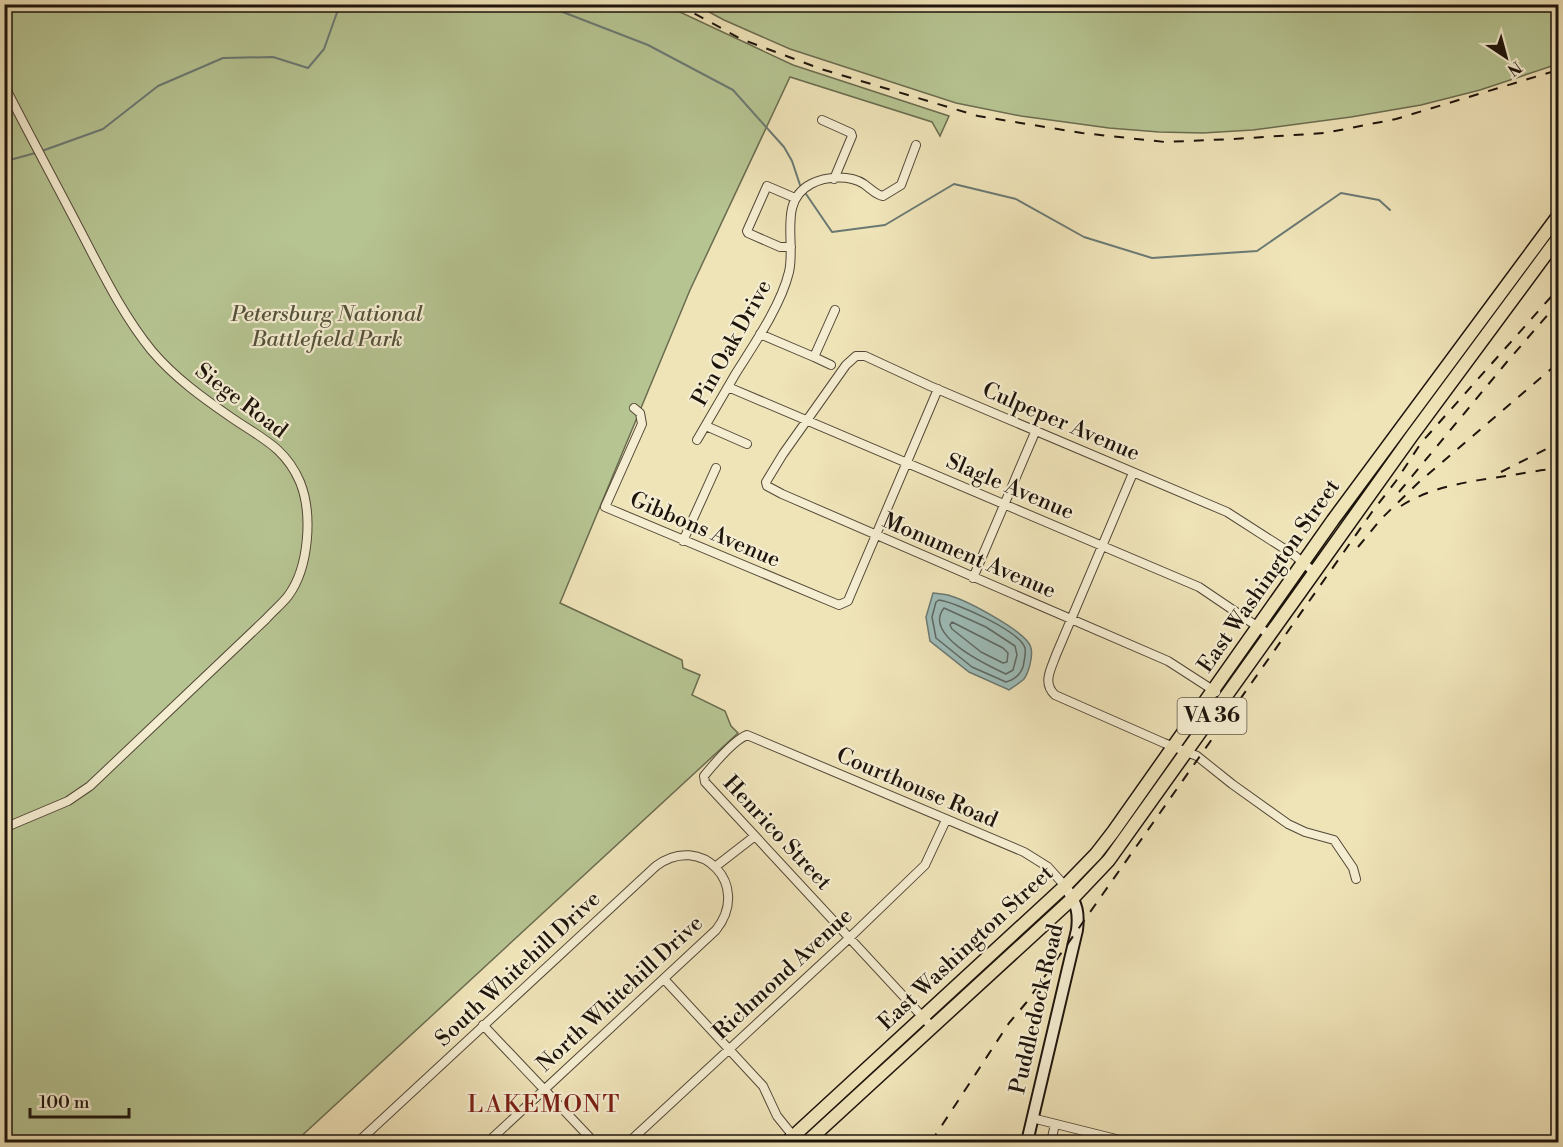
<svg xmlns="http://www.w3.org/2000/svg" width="1563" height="1147" viewBox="0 0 1563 1147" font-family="'Libre Bodoni',serif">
  <rect width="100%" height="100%" fill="#efe3b8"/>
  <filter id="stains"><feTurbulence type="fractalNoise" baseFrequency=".00333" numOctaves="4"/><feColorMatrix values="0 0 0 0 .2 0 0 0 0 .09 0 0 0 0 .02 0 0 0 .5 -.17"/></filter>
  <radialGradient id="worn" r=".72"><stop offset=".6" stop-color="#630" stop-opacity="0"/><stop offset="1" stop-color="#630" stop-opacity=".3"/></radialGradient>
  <path fill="#b6c492" stroke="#6a6c4f" stroke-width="1.5" d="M5,5H665L793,65L949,116L940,136L932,122L790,77L690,290L560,603L682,660L683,668L700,675L692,695L725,711L731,726L738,733L295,1142H5Z
    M696,5H1558V64L1480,90L1421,105L1351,117L1253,130L1203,133L1159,132L1109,128L1021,116L956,103L790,49L724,20Z"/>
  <path fill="#9dbcb8" stroke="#6a7973" stroke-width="1.5" d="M933,593C939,594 946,594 951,596C967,601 1028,632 1031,648C1033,656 1029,672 1024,679C1020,683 1013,687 1009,690L969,672L930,641L926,617Z"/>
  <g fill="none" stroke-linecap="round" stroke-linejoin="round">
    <path stroke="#5d6862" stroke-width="1.5" d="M939,600C955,602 1020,631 1025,648C1026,653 1024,662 1023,667C1020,675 1014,680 1006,682L972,667L936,638L932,617L936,602Z
      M944,608L986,627L1015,646L1017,655L1013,670L1006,674C987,665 922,635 944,608Z
      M952,622L1003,648L1008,653L1007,662L1003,663L981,652L952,629L950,625Z"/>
    <path stroke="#6a7973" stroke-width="2" d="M542,4L648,45L733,90L784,147L792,161L800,185
      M6,161L39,152L103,129L158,86L223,58L273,57L308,68L324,49L340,4
      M806,194L832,232L885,225L954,184L1016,199L1084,237L1152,258L1257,251L1341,193L1379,200L1390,210"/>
    <g stroke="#524837" stroke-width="10">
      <path id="minor" d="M4,85C29,134 55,182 80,230C102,272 122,314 152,351C175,378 203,398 232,418C261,438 285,447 300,482C313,514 309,568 288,596C282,604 273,611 266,619L90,786L68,801L4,828
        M822,120L851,133L852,136L834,179
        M791,247H780L748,233L747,231L767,186L795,198
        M760,334L814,357L835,310
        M814,357L831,365
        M728,387L1199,587L1270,635
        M634,408L640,413L642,424L605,507L839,605L848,601L850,596L938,389
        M706,426L747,444
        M697,440C710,418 723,395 736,373C755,343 781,305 789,272C796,242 778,201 811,184C826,176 850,175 864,184C871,189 876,195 883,196L901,185L916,145
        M1133,473L1056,655C1051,669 1042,683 1055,695L1164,743L1197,756L1232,784L1288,824L1305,832L1334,840L1353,868L1356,879
        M683,541L716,468
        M973,578L1036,430
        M1216,692L1168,661L782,494L767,486L766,482L783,454L846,365L856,356H865L930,386L1227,512L1294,555L1314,572
        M715,867L755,836
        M664,979L763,1086L777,1116L798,1142
        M483,1025L594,1142
        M932,1027L705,782L704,776C713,765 734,740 747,735L1024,852L1048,867L1065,886
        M1032,1118L1128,1142
        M358,1142L656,866C701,832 752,885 716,930L488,1142
        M629,1142L844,943L925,865L946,820
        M1051,1142L1055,1124"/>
    </g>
    <g stroke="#1d140c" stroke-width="14">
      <path id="secondary" d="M1027,1142L1077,930C1079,914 1077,904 1068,891"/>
    </g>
    <g stroke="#1d140c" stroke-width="15">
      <path id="trunk" d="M787,1142L1065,886L1096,854L1113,832L1333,520L1558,216
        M807,1142L1073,898L1109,860L1411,437L1558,238"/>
    </g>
    <use href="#minor" stroke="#f5edd1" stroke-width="8"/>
    <use href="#secondary" stroke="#f5edd1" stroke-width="10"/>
    <use href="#trunk" stroke="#efe3b8" stroke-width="12"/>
    <path stroke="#1d140c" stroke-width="2" stroke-dasharray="10 10" stroke-linecap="butt" d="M677,4L741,39L821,69L978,116L1082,133L1165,142L1233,139L1325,133L1396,119L1558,70
      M1501,472L1558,443
      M1399,492L1506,363L1558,303
      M1401,506C1434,485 1474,481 1512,475C1527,473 1543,469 1558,469
      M1358,547L1381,519L1418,483L1558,363
      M931,1142L1009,1023L1026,1003L1372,512L1396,481L1421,443L1558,289"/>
  </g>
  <g text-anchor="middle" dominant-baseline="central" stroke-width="4.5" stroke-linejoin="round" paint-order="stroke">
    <rect fill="#f5edd1" stroke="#5e5547" stroke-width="1.5" x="1177.5" y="698" width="69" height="36" rx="4.5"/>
    <g font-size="21" font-weight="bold" fill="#1d140c">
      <text x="1212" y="716">VA 36</text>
    </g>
    <g font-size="22" font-style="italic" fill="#53523b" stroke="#f5edd1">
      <text x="327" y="314">Petersburg National<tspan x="327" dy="25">Battlefield Park</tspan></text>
    </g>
    <g font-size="22" fill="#1d140c" stroke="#f5edd1">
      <text transform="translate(732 343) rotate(-61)">Pin Oak Drive</text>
      <text transform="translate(241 401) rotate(37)">Siege Road</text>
      <text transform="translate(1061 422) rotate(23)">Culpeper Avenue</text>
      <text transform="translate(1010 487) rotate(23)">Slagle Avenue</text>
      <text transform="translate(705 530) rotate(23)">Gibbons Avenue</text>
      <text transform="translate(969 556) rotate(23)">Monument Avenue</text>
      <text transform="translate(1269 576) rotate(-55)">East Washington Street</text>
      <text transform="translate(917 788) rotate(23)">Courthouse Road</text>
      <text transform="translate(777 833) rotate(47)">Henrico Street</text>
      <text transform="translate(966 948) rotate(-43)">East Washington Street</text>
      <text transform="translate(518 969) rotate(-43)">South Whitehill Drive</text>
      <text transform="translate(783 974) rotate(-43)">Richmond Avenue</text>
      <text transform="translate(620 994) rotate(-43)">North Whitehill Drive</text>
      <text transform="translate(1037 1009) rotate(-77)">Puddledock Road</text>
    </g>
    <g font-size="24" letter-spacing="1.5" fill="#7a1f14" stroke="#f5edd1">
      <text x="544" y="1105">LAKEMONT</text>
    </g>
  </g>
  <rect width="1563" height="1147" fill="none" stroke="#efe3b8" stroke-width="24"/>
  <rect x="6" y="6" width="1551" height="1135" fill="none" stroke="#1d140c" stroke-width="3"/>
  <rect x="12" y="12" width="1539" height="1123" fill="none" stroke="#1d140c" stroke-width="1.5"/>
  <g transform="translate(1506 57) rotate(144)" stroke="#f5edd1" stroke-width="4.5" paint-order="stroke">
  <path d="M0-4.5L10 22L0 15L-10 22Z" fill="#1d140c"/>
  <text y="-9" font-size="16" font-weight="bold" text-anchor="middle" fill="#1d140c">N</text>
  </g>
  <path d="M30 1108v9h99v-9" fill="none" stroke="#1d140c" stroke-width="3"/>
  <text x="39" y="1108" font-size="18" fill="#1d140c" stroke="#f5edd1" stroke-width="4.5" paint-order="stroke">100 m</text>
  <rect width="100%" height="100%" filter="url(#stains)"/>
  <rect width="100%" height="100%" fill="url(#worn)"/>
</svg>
